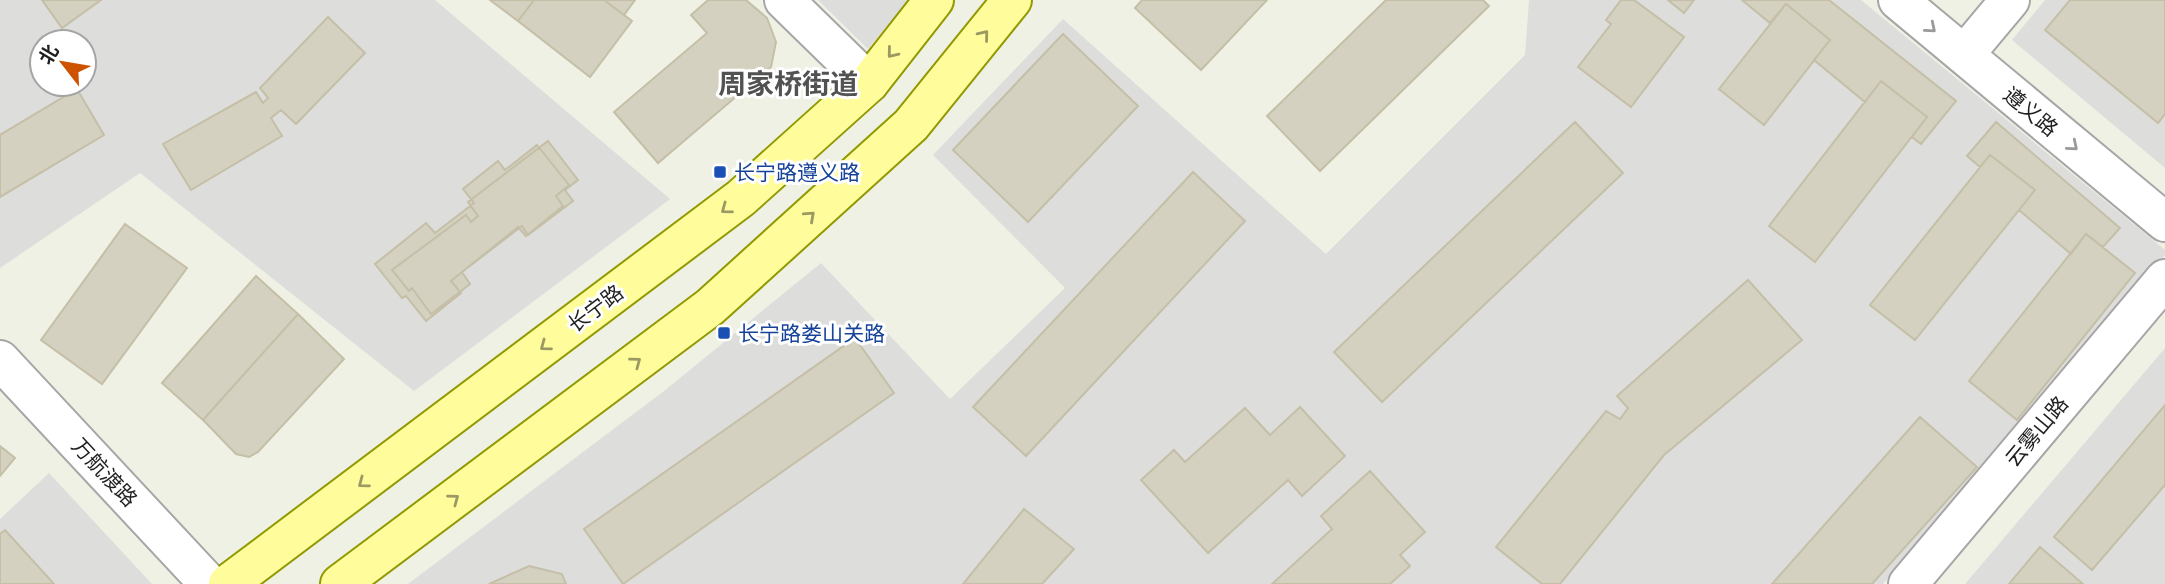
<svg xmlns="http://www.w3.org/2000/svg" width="2165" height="584" viewBox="0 0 2165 584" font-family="'Noto Sans','Noto Sans SC',sans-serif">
  <rect width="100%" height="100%" fill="#f0f1e5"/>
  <path fill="#dddddc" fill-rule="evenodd" d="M0,0H435L670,199L414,391L140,173L0,268ZM42,42H84V84H42Z
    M818,0H908L868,49Z
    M1529,0H1861L2165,250V255L1883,584H408L664,391L821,263L950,399L1065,288L933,155L1063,19L1326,254L1525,55Z
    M2045,0H2165V168L2012,40Z
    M2165,348V584H1965Z
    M49,473L152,584H0V519Z"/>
  <path fill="#d4d1c1" stroke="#c4bfa6" stroke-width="2" d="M42,0H101L62,28Z
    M490,0H534L518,21Z
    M534,0H604L632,21L590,77L518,21Z
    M604,0H635L624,15Z
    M708,0H746L767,18L776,42L771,67L658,163L614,112L707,33L691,15Z
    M1142,0H1267L1201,70L1135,8Z
    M1386,0H1483L1489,6L1320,171L1267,116Z
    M1621,0H1634L1684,37L1631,107L1578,67L1611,24L1606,20Z
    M1668,0H1694L1684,13Z
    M1742,0H1829L1956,101L1921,144L1912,137L1927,117L1881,81L1865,102L1814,60L1830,40L1786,4L1770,23Z
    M2070,0H2165V114L2158,123L2045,30Z
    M1786,4L1830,40L1764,125L1719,89Z
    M328,17L365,53L296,124L281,110L271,118L282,136L191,190L163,144L256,92L263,103L268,98L260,88Z
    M1063,34L1138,106L1028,222L953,150Z
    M1881,81L1927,117L1815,262L1769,226Z
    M77,89L104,135L0,197V135Z
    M1575,122L1623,173L1382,402L1334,352Z
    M1996,122L2120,228L2103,247L2086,234L2071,254L2019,210L2035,190L1990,155L1980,167L1967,156Z
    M548,141L578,180L565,190L573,201L528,235L522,226L462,272L470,284L431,314L412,288L409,291L392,270L466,215L471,222L478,216L468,202Z
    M537,145L569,185L556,196L563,206L526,236L518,227L451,281L461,293L426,321L406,296L402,298L375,264L426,223L435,233L474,203L463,189L498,161L505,170Z
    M1990,155L2035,190L1915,340L1870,305Z
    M1193,172L1245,221L1026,456L973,407Z
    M125,224L187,268L102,384L41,340Z
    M2086,234L2135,273L2017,420L1969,381Z
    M256,276L298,314L203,420L162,383Z
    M1748,280L1802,340L1664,455L1560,584H1542L1496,547L1606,411L1620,419L1628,408L1617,396Z
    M298,314L344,359L258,452L249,457L236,454L203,420Z
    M855,338L894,393L623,584L584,529Z
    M2165,405V485L2092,570L2054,537Z
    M1300,407L1345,456L1302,496L1288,480L1208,553L1141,480L1174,450L1185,462L1245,408L1270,435Z
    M1920,417L1977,467L1872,584H1772Z
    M0,446L15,458L0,476Z
    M1370,471L1425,532L1400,555L1410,566L1390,584H1272L1332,529L1321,516Z
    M1024,509L1074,549L1042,584H963Z
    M5,530L54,584H0V534Z
    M2040,547L2083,584H2009Z
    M529,566L562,574L566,584H489Z"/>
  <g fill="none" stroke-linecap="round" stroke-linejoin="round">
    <g stroke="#a6a6a6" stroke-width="42">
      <path id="minor" d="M784,0L869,83
        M1898,0L2165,222
        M1964,55L2010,0
        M0,360L209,584
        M1908,584L2165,279"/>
    </g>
    <g stroke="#909a00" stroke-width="42">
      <path id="major" d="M228,584L741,198L869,83L934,0
        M340,584L710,307L911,125L1012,0"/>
    </g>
    <use href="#minor" stroke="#fff" stroke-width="38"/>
    <use href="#major" stroke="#fffc9b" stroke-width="38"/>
  </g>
  <defs><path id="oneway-chevron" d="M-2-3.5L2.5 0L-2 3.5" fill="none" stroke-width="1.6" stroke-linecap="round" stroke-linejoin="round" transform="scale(1.75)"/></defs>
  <g stroke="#9a9a9a">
    <use href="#oneway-chevron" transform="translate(1931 28) rotate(40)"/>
    <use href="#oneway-chevron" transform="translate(2073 146) rotate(40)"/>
  </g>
  <g stroke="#9a9963">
    <use href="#oneway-chevron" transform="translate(984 35) rotate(-51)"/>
    <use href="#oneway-chevron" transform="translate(892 53) rotate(129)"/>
    <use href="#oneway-chevron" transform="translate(726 209) rotate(143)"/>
    <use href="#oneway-chevron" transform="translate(810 216) rotate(-42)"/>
    <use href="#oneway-chevron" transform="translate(545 346) rotate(143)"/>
    <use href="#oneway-chevron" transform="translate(636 362) rotate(-37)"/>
    <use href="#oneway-chevron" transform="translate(363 483) rotate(143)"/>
    <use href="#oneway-chevron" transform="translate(454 499) rotate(-37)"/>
  </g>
  <g fill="#1a4fb4" stroke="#fff" stroke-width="2.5">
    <rect x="713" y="165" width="14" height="14" rx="3.5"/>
    <rect x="717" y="326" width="14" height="14" rx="3.5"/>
  </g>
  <g text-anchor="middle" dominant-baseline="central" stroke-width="6" stroke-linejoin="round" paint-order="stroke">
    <g font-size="21" fill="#1f1f1f" stroke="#fff">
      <text transform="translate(2031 111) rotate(40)">遵义路</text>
      <text transform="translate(595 308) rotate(-37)">长宁路</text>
      <text transform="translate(2036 431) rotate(-50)">云雾山路</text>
      <text transform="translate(105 472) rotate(47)">万航渡路</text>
    </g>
    <g font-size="21" fill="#164399" stroke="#fff" text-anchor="start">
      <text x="734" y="172">长宁路遵义路</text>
      <text x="738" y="333">长宁路娄山关路</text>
    </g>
    <g font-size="28" font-weight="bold" fill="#525252" stroke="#fff">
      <text x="788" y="83">周家桥街道</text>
    </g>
  </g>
  <g transform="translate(63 63) rotate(301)"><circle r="33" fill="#ffffff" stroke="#a5a5a5" stroke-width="2"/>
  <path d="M0-5L12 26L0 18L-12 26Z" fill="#ce5300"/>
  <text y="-10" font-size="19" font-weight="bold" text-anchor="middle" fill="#1f1f1f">北</text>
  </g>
</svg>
